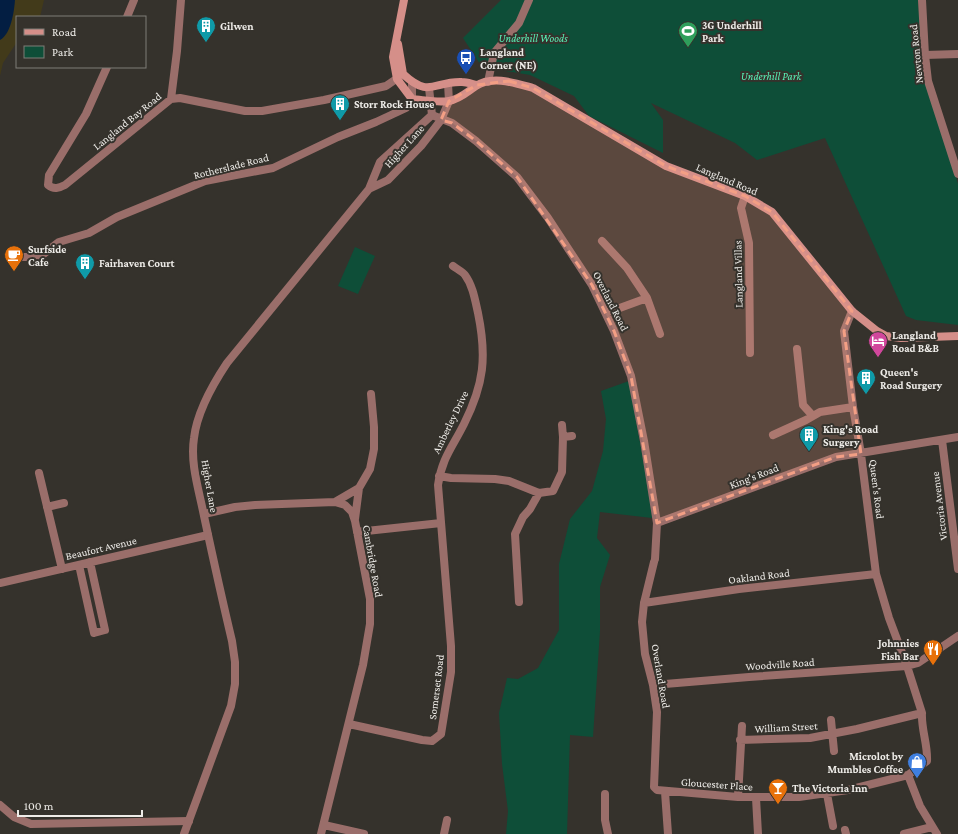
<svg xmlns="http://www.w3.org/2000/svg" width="958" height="834" viewBox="0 0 958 834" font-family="'Crimson Pro',serif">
  <rect width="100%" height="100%" fill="#35322c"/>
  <path fill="#0e4e38" d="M501,0H918L922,56L958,184V325L916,320L906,316L825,138L757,160L735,143L651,103L663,120V153L589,116L574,96L530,75L482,67L463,38Z
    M355,247L375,256L358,294L338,286Z
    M629,381L651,504L652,518L600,512L597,538L610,555L600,587V631L593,737L570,735L567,834H506L508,811L502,764L499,713L507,678L518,679L538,668L559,630V564L570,519L592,491L603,451L606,419L601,391Z"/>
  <path fill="#423a1a" d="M0,0H44L40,17H17V42L3,63L0,76Z"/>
  <path fill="#031e42" d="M0,0H15C14,12 11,34 0,40Z"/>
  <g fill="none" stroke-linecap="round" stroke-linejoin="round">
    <path stroke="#9a6e6a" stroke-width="8" d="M127,17L134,0
      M925,55L958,54
      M107,67L86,114L49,175L48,185C54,190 59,188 65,185L171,99L180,98L245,111H262L324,100L386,86L402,75
      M488,82L494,53L519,23L529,0
      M171,99L177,51L181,0
      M432,115L452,123L476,141L517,177L548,218L592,285L614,331L631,376L644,441L657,523L655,559
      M745,196L741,208L749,243L750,353
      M602,241L627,268L647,298L660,334
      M13,257H34L41,256L59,242L89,233L117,217L205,181L273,168L338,137L376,122L406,108L412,99V83
      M606,313L647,298
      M797,349L803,405L812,415
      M773,435L806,420L820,412L853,407
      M563,437L572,436
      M942,440L958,569
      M39,473L62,569
      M439,476L451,478L495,479L509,481L539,493L553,491L562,472L563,437L562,425
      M335,502L359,488L370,469L374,449V427L371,394
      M47,507L64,503
      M204,514L235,507L255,505L335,502L345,505L352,512L355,521L370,599V624L363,665L321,834
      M355,519L359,488
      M657,523L836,457L958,437
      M357,532L441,523
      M654,562L644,603L642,622L645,654L653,685L657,712L654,787L657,790L738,797H799L848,790L908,775L927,761C928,745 921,729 922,713L907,666L889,618L876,574L861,454L853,407L844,331L852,311
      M79,565L94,633L105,630L90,562
      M0,583L208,535
      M519,602L515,534L523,517L530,509L539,493
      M644,603L739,589L876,574
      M653,685L749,677L907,666L918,663L958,636
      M831,720L834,751
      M349,724L422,740L432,741L441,734L451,672V646L438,485C442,458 452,448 464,424C484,384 487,357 478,313C475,300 473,286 465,275C463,272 457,269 453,266
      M740,740L810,738L857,729L922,713
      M908,775L920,806L937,834
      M665,792L668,834
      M605,794V820L608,834
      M827,794L833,826
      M738,797L742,726
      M756,798L758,834
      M0,805L14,817L31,824L189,821
      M324,825L364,834
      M845,830L846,834
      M444,834L447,820
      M904,834L932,827"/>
    <path stroke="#9a6e6a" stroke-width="8" d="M922,0L925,55L928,81L958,174
      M369,189L388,180L421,146L441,120L449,101L448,84
      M184,834L231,706L235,684V662L232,641C222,599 213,558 204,516C199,490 190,464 194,438C197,412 213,384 227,363L369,189L380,162L432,115L429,88"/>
    <path stroke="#d58f89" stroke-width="8" d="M404,0L393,57L397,79L412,99C424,100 438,103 449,101C460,99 467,92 476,86C492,75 515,83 533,88L666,166L745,196L772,212L852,311L877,331L886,336L901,338L958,336
      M398,44L403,74C430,99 433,81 462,82C467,82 472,84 477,85"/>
  </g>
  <path fill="#f39f85" fill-opacity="0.2" stroke="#f39f85" stroke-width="3" stroke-dasharray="8 5" stroke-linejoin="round" d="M509,81L533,88L666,166L745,196L772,212L852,311L844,331L861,454L836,457L657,523L631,376L614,331L592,285L517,177L476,141L452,123L441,120L449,101L477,85Z"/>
  <defs>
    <g id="building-pin" transform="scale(1)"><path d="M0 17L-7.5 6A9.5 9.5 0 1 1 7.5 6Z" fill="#0f9aa8" stroke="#35322c"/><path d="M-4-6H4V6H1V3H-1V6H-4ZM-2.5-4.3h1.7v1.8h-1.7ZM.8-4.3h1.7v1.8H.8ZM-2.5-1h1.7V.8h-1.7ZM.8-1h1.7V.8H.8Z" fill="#fff"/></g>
    <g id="stadium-pin" transform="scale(1)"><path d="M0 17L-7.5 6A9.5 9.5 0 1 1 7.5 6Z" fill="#2e9e5b" stroke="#35322c"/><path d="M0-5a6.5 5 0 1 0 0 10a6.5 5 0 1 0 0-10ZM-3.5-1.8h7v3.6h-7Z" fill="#fff"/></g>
    <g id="bus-pin" transform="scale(1)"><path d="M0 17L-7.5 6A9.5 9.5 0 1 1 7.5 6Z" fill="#1a4fb4" stroke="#35322c"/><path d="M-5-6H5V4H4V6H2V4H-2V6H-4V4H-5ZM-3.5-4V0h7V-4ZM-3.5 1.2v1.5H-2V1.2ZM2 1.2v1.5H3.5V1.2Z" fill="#fff"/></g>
    <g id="cafe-pin" transform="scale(1)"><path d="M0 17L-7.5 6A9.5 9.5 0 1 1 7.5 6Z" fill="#e8710a" stroke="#35322c"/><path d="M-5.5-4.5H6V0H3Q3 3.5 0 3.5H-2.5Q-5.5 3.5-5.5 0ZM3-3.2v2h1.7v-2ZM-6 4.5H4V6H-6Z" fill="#fff"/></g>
    <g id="hotel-pin" transform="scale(1)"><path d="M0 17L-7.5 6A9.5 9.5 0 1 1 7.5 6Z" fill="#d1479c" stroke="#35322c"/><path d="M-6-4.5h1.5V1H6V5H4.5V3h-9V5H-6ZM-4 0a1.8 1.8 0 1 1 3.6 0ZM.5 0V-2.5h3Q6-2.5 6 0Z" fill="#fff"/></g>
    <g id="restaurant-pin" transform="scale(1)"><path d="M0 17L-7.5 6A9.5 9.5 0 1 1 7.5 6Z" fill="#e8710a" stroke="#35322c"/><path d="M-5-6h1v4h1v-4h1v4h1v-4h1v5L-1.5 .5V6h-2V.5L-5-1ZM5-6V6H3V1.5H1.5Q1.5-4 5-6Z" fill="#fff"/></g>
    <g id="shop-pin" transform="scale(1)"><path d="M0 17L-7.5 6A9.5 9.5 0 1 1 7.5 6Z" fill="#3f7fe0" stroke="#35322c"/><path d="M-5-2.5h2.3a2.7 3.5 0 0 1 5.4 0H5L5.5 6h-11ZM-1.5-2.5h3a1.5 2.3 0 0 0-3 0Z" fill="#fff"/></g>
    <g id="bar-pin" transform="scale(1)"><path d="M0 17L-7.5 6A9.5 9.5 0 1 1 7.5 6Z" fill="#e8710a" stroke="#35322c"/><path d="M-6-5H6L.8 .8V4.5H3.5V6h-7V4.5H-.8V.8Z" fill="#fff"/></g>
  </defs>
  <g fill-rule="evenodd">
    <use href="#building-pin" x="206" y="26"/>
    <use href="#stadium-pin" x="688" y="31"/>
    <use href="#bus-pin" x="466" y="58"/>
    <use href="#building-pin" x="340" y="104"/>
    <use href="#cafe-pin" x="14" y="255"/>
    <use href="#building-pin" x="85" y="263"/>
    <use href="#hotel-pin" x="878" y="341"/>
    <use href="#building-pin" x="866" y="378"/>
    <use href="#building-pin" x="809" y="435"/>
    <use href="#restaurant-pin" x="933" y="649"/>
    <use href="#shop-pin" x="917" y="762"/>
    <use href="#bar-pin" x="778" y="788"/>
  </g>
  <g text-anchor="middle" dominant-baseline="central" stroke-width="4" stroke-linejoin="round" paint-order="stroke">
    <g font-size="11" font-weight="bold" fill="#eeece8" stroke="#35322c" text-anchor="start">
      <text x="702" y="25">3G Underhill<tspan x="702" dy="13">Park</tspan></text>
      <text x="220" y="26">Gilwen</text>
      <text x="480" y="52">Langland<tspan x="480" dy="13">Corner (NE)</tspan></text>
      <text x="354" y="104">Storr Rock House</text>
      <text x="28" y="249">Surfside<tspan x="28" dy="13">Cafe</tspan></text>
      <text x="99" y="263">Fairhaven Court</text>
      <text x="892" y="335">Langland<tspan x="892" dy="13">Road B&amp;B</tspan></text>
      <text x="880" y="372">Queen's<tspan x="880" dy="13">Road Surgery</tspan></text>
      <text x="823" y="429">King's Road<tspan x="823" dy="13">Surgery</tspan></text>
      <text x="919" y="643" text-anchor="end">Johnnies<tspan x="919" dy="13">Fish Bar</tspan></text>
      <text x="903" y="756" text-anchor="end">Microlot by<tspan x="903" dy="13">Mumbles Coffee</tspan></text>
      <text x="792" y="788">The Victoria Inn</text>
    </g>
    <g font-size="11" font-style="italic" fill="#58f3b8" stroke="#35322c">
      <text x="533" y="38">Underhill Woods</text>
      <text x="771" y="76">Underhill Park</text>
    </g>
    <g font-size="11" fill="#eeece8" stroke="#35322c">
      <text transform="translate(916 54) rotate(-96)">Newton Road</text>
      <text transform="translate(127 121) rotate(-39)">Langland Bay Road</text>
      <text transform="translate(404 146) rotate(-48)">Higher Lane</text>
      <text transform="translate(231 166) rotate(-14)">Rotherslade Road</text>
      <text transform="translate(727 179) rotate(23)">Langland Road</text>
      <text transform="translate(738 274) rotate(-91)">Langland Villas</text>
      <text transform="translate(611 301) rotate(63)">Overland Road</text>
      <text transform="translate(450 422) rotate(-64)">Amberley Drive</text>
      <text transform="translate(754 476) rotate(-21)">King's Road</text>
      <text transform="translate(210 486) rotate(80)">Higher Lane</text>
      <text transform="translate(877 489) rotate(83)">Queen's Road</text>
      <text transform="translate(939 506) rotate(-97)">Victoria Avenue</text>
      <text transform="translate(101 548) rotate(-13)">Beaufort Avenue</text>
      <text transform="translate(373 561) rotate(80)">Cambridge Road</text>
      <text transform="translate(759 576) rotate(-7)">Oakland Road</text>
      <text transform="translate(780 664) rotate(-4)">Woodville Road</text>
      <text transform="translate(661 676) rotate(80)">Overland Road</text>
      <text transform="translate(436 687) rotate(-83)">Somerset Road</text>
      <text transform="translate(786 727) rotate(-3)">William Street</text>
      <text transform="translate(717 784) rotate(4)">Gloucester Place</text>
    </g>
  </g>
  <rect x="16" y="16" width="130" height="52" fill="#35322c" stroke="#7f7c77"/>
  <rect x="24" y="29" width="20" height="6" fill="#d58f89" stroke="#7f7c77"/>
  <text x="52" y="36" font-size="12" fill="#eeece8">Road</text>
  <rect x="24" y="46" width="20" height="12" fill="#0e4e38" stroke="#7f7c77"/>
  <text x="52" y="56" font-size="12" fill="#eeece8">Park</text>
  <path d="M18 810v6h124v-6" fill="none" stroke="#eeece8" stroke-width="2"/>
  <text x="24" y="810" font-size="12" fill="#eeece8" stroke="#35322c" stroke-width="3" paint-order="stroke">100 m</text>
</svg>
